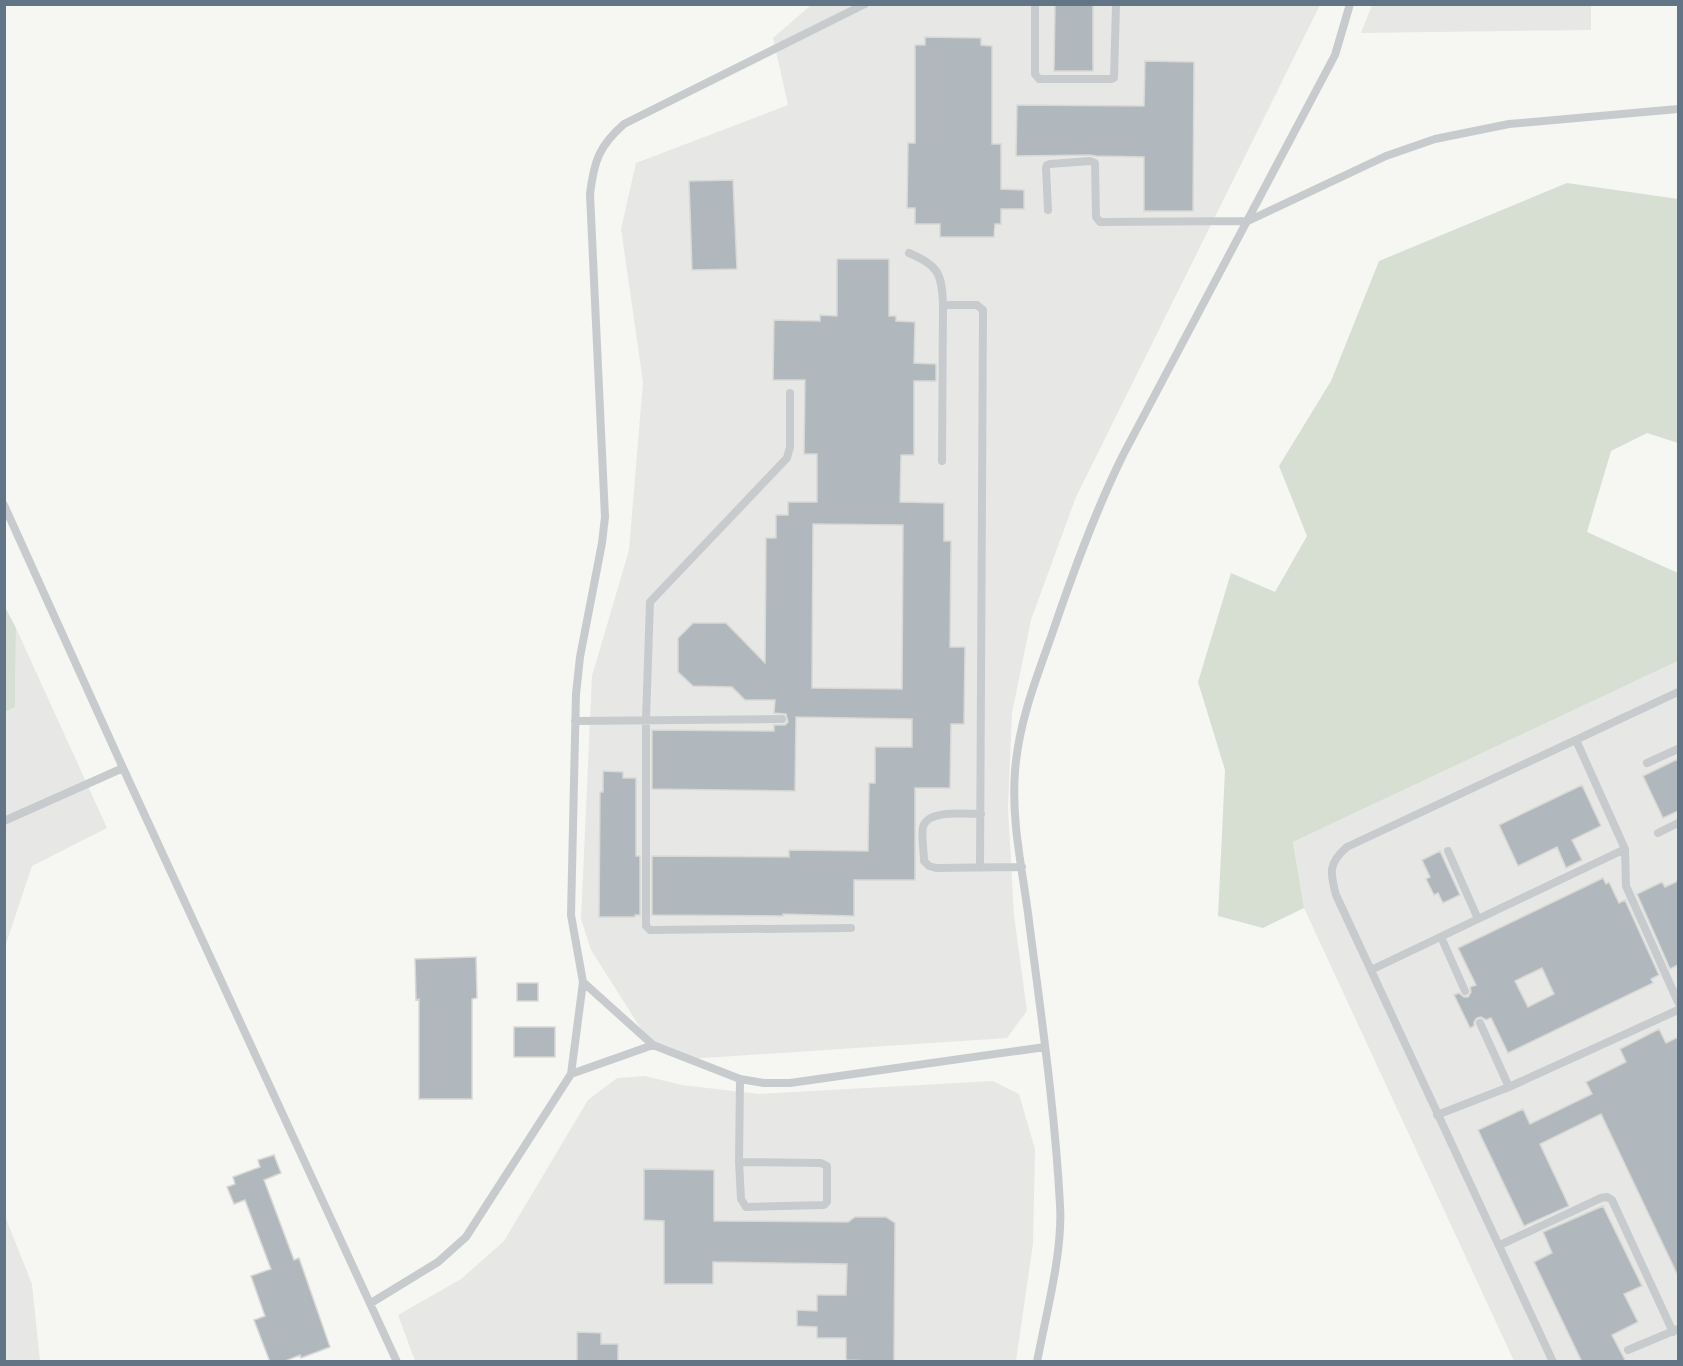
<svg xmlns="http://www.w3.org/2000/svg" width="1683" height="1366" viewBox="0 0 1683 1366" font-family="'Golos Text',sans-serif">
  <rect width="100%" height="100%" fill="#f6f7f2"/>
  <path fill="#e7e8e6" d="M811,5H1320L1076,497L1031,620L1012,713L1008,808L1014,915L1027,1011L1007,1038L689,1059L648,1040L591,950L581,919L592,676L629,550L643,382L621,229L636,163L788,105L773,38Z
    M1372,5H1591V30L1361,33Z
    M16,628L107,828L32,866L5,947L4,712L15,707Z
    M1678,661V1361H1514L1304,908L1293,842Z
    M645,1076L682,1085L759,1094L993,1081L1019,1094L1035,1149L1033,1244L1016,1361H415L398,1315L461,1279L504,1241L588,1100L617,1078Z
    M5,1216L32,1284L40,1361H5Z"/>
  <path fill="#d7dfd3" d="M1567,183L1678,199V443L1647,433L1611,451L1587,532L1678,573V661L1293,842L1304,908L1263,928L1218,916L1225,770L1198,682L1231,573L1275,592L1307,536L1279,466L1331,381L1379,261Z
    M4,605L16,628L15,707L5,712Z"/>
  <path fill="#b0b8bd" stroke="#d8d8d5" stroke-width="1.5" fill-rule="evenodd" d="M1055,4L1093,5V71H1054Z
    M925,37L981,38V45L992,46V144H1001V189L1024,190V209H1001V224H995L994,237H940V224H915V208H907L908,143H915V45H925Z
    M1145,61L1194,62L1193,211H1144V157L1096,156L1090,155L1016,156L1017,105L1144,106Z
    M733,180L737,269L692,270L689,181Z
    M837,259H889V316H896V321L915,322L914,363L936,364V381H914V455H901L900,502L944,503V541H951L950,647H965L964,724H951L950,788H915V880H854V916L783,914V916L652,915V856L789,857V850L868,851L869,783H875V747H912V719L796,717L795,791L652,789V730L774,731V725H785L788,722L786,714L774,713L775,700H745L732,687L693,686L678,672V638L693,623H726L765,663L766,538H776V515H788V502H817V454H804L805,380H773L774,320L820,321V315L837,316ZM813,524L903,525L902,689L812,688Z
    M1678,759V811L1663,818L1643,776Z
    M603,771L623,772V778H636V856H640V915H635V917H599L600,792H603Z
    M1582,785L1601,826L1572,840L1582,860L1566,868L1557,847L1518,866L1499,825Z
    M1440,851L1460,895L1443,903L1438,893L1434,895L1426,879L1430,877L1422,860Z
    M1603,878L1606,884L1609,882L1619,903L1625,900L1659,975L1651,979L1653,983L1508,1053L1491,1018L1486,1020L1481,1017L1477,1018L1474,1022V1026L1470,1028L1454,995L1459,993L1464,997H1468L1471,992L1470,987L1476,985L1458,948ZM1542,968L1554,994L1528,1007L1515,981Z
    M1678,881V965L1670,969L1637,894L1662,882L1665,887Z
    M476,957L477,998L472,999V1099H419V999L416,1000L415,959Z
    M517,983H538V1001H517Z
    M514,1027H555V1057H514Z
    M1659,1029L1666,1043L1678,1037V1276L1601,1114L1540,1144L1569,1206L1524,1226L1478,1130L1523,1109L1530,1124L1592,1094L1586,1082L1626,1062L1620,1049Z
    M274,1155L281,1173L264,1180L294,1260L299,1258L330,1347L301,1358L300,1355L283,1362H270L254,1320L265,1316L251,1276L271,1269L245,1200L234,1204L227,1187L235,1184L233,1177L260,1167L258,1160Z
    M644,1169L714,1170V1221L848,1222L855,1217H886L895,1223L894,1362L846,1360V1338H817V1327L797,1326V1310L817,1311V1295H846L847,1264L713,1262V1284H664V1221L644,1220Z
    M1603,1206L1642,1286L1624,1294L1638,1322L1612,1335L1626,1362H1582L1534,1262L1552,1253L1543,1232Z
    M577,1332L601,1333V1344H618V1362H577Z"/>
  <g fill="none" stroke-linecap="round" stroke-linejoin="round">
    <path stroke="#c8cbce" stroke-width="8" d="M1035,4V74L1039,79H1112L1114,78L1116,5
      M1048,210L1046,168L1047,165L1050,164L1090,161L1095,163L1096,217L1100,222L1248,221L1386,156L1435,139L1509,124L1678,109
      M909,253C938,265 942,273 943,305H977L983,310L980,868
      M790,393V447L787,458L650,602L646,719V926L650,930L851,928
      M942,461L943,305
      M4,505L123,768L397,1362
      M575,721L782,719
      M1647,763L1678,749
      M981,814C966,814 928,809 923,827C921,837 924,850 924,861L929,866L936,868L1022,867
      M4,821L123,768
      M1658,833L1678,823
      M1625,849L1626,886L1678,1002
      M1448,851L1478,919
      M1441,937L1465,991
      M1371,970L1625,849L1576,740
      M583,982L653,1045L740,1079L764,1083H790L1045,1047
      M1480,1023L1509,1087
      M571,1074L653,1045
      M1437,1115L1509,1087L1678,1010
      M739,1162L821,1163L827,1166V1202L824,1205L746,1207L741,1199L739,1162L740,1079
      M1500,1245L1601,1198L1607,1197L1612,1200L1673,1332
      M371,1303L438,1262L466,1237L571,1074L583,982L571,915L576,694L580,657L602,543L605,517L590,194C594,161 599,146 624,124L865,4
      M1628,1350L1678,1329
      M1037,1362C1046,1314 1063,1252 1060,1205C1055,1110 1041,1015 1029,921C1023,871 1011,823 1015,772C1018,726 1035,681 1051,637C1072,575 1094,514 1123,455L1335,55L1350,4
      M1553,1362L1336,895C1330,873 1328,863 1347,847L1678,692"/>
  </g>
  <rect width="1683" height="1366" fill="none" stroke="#627587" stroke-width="12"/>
</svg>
